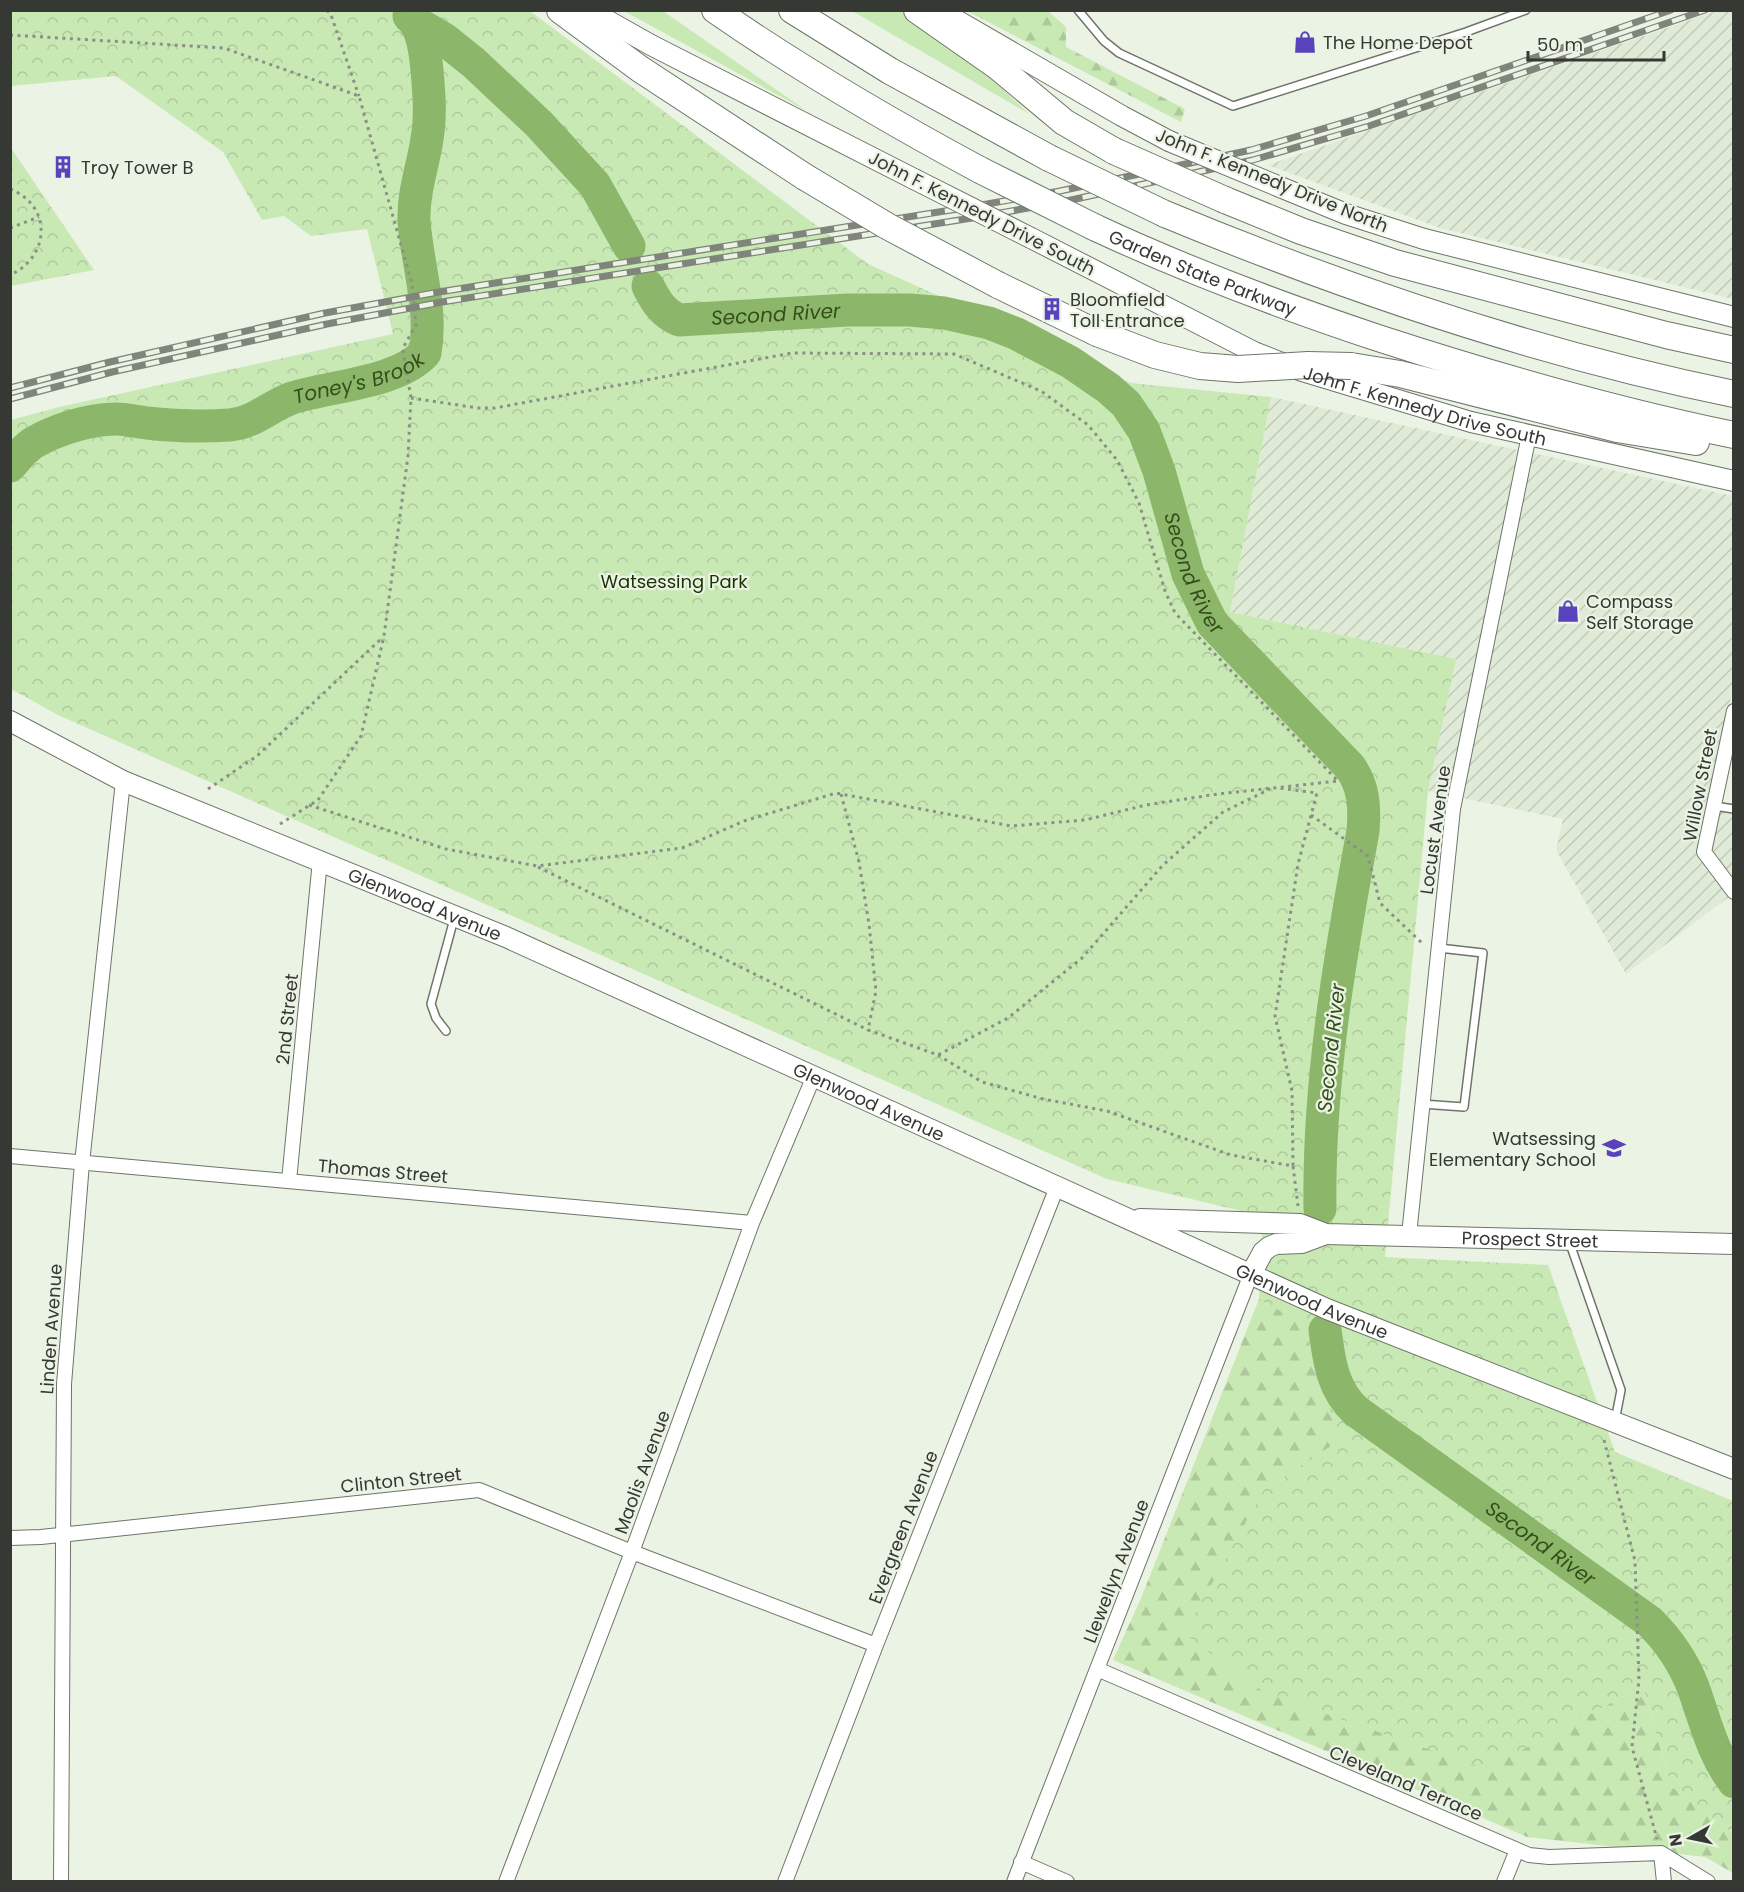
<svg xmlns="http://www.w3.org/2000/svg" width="1744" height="1892" viewBox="0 0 1744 1892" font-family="Poppins,sans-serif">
  <defs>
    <pattern id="industrial-furrows" width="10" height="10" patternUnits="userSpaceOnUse" patternTransform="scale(1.5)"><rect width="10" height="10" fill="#dfebd6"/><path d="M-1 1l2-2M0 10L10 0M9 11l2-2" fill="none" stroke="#c0cab8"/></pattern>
    <pattern id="forest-firs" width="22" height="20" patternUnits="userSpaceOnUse" patternTransform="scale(1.5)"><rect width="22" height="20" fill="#c9e9b4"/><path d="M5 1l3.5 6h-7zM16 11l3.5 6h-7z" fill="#adc99b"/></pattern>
    <pattern id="park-crowns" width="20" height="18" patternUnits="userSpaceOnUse" patternTransform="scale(1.5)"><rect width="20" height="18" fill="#c9e9b4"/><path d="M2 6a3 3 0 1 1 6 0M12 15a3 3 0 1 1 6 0" fill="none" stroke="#adc99b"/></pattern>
  </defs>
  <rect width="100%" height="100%" fill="#ebf3e5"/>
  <path fill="url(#industrial-furrows)" d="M1719,10L1733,11V299L1440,228L1268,165Z
    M1271,397L1733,496V683L1715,801L1733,804V894L1626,974L1556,850L1563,819L1428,791L1455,659L1230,612Z"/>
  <path fill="#c9e9b4" d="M624,11H663L807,111Z
    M852,11H900L952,42L1029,114Z"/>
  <path fill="url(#forest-firs)" d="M967,11H1048L1066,27V47L1185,109L1181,122Z
    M1259,1299L1573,1440L1733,1501L1485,1769L1643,1686L1671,1786L1733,1833V1873L1705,1857L1527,1837L1113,1660L1142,1596Z"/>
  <path fill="url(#park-crowns)" d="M11,11H530L868,264L1131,383L1271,397L1230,612L1456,659L1428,791L1385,1257L1548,1265L1615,1452L1733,1501V1833L1671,1786L1643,1686L1486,1769L1265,1693L1184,1634L1263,1491L1340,1440L1302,1323L1259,1299L1263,1216L1107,1179L58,715L11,689V420L59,407L393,334L367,229L311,236L284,216L262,220L223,152L116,76L11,86Z
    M11,148L94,270L11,286Z"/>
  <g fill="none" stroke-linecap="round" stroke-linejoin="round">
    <g stroke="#8cb76b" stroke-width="33">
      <path d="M409,16L415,22L444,39L474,63L539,124L595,185L629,246"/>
      <path id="s1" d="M648,286C656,302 663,313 679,320L848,310H910L944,313L989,323L1017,334L1070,362L1108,388L1126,404L1144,431L1159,471L1188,574L1212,623L1350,767C1364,787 1365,807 1363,831C1340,956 1318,1082 1320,1209"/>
      <path id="s2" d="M10,466C17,458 24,449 33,443C55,430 89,419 116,419C127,419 136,422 147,423C174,426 203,427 230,425C254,423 270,406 292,398C329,386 398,383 425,353C433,309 417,264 414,221C413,192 423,166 427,139C431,116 429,93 427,70C425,52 424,37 415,22"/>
      <path id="s3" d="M1325,1330C1329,1360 1332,1389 1356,1411L1650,1622C1669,1641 1683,1661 1693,1687C1705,1720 1712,1753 1734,1782"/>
    </g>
    <g stroke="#6d7568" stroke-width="10">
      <path id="lane" d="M1078,10L1104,41L1119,53L1233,106L1466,32L1526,10
        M1714,806L1734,809
        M446,1031L436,1018L431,1004L454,919
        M1422,1104L1464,1107L1483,953L1439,948
        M1569,1241L1621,1390L1615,1421"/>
    </g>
    <g stroke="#6d7568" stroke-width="16">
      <path id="street" d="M1734,711L1704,852L1734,892
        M10,1156L752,1223
        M289,1181L320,860
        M1409,1235L1453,809L1529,435
        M10,1538L41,1537L479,1490L632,1552L876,1645
        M1097,1669L1529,1855L1549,1857L1661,1853L1708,1882
        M1661,1853L1664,1882
        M1021,1862L1067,1882
        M61,1882L64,1384L82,1163L123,781
        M506,1882L632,1552L752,1223L814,1076
        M785,1882L876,1645L1057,1187
        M1014,1882L1251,1274
        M1504,1882L1517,1850"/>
    </g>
    <g stroke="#6d7568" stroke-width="22">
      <g id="secondary">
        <path d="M589,10L651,45L914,179"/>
        <path d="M939,10L1122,116L1169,141"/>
        <path d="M1280,187L1346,214L1424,239L1734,317"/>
        <path id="s4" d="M1031,238L1254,352L1302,371L1471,422L1734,481"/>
        <path id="s5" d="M10,721L123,781L506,937L1327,1309L1734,1469"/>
        <path id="s6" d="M1140,1219L1300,1224L1326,1234L1734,1244"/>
        <path d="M1251,1274L1263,1252L1269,1247L1276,1244L1302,1243L1326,1234"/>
      </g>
    </g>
    <g stroke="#6d7568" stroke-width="28">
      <g id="highway">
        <path d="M560,10L640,69L805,177"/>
        <path d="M715,10C800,69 889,121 980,170"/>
        <path d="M792,10L890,71L1049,158"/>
        <path d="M917,10L997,66L1064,122L1114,151"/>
        <path d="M1225,200L1301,231L1395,263L1666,335L1734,350"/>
        <path d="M1165,214C1349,290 1538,354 1734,394"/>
        <path id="s7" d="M1094,227C1186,270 1282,306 1378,338C1495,376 1613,410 1734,435"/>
        <path d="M998,285L1097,333"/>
        <path d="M1351,366L1400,374L1617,429L1696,442"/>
      </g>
    </g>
    <path stroke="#8b9087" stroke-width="3" stroke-dasharray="3 4.5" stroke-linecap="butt" d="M327,10L331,15L359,96
      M10,35L224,48L359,96L412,284L416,325L404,346L403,352L411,398L408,456L384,636L361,736L318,800L280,824
      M10,189C53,206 50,257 10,275
      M10,228L39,217
      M208,789L257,756L383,637
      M841,794L859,862L869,924L876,991L868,1030L938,1055L1008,1018L1082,958L1163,865L1223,812L1270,789
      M309,805L446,849L537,866L682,848L744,821L836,793L1011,826L1085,820L1146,805L1218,794L1338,781L1175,613L1165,591L1139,503L1117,460L1088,425L1041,391L954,354L792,353L495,408H478L411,398
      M1311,815L1368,856L1380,903L1423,944
      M538,867L868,1030
      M938,1055L982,1082L1043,1099L1107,1111L1231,1155L1293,1166L1292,1091L1275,1016L1298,864L1317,793L1279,788
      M1293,1166L1298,1206
      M1604,1440L1635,1561L1639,1679L1632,1747L1657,1839"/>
    <use href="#lane" stroke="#fff" stroke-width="7"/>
    <use href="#street" stroke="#fff" stroke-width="14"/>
    <use href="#secondary" stroke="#fff" stroke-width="20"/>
    <use href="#highway" stroke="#fff" stroke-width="26"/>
    <g stroke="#80857c" stroke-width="7">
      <path id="rail" d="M10,388L110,362L325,313L439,292L970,207L1060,191L1251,150L1366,116L1671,10
        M10,399L112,372L327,324L442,302L972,218L1062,202L1253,160L1369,126L1705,10"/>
    </g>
    <use href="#rail" stroke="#ebf3e5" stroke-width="4.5" stroke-dasharray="14" stroke-linecap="butt"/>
    <g stroke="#6d7568" stroke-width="22" stroke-linecap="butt">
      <path id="secondary-bridge" d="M1169,141L1280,187
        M914,179L1031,238"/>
    </g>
    <g stroke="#6d7568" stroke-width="28" stroke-linecap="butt">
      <path id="highway-bridge" d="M1114,151L1225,200
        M1049,158L1165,214
        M980,170L1094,227
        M805,177L887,226L998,285
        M1097,333L1155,355L1200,366L1238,369L1308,365L1351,366"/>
    </g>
    <use href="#secondary-bridge" stroke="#fff" stroke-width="20"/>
    <use href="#highway-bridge" stroke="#fff" stroke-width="26"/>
  </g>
  <defs>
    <g id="shop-bare" transform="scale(1.8)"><path d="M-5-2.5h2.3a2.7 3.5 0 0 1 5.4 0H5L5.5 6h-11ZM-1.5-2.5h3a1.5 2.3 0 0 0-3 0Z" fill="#5942bb" stroke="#ebf3e5" stroke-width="2.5" paint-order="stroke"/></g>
    <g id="building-bare" transform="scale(1.8)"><path d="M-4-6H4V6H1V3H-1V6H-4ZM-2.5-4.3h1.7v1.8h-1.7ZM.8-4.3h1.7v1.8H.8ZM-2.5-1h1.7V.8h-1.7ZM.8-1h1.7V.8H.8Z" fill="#5942bb" stroke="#ebf3e5" stroke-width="2.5" paint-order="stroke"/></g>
    <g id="school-bare" transform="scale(1.8)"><path d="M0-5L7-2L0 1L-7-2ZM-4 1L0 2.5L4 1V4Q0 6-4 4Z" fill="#5942bb" stroke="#ebf3e5" stroke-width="2.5" paint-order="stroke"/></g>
  </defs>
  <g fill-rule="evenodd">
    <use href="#shop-bare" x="1305" y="42"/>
    <use href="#building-bare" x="63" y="167"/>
    <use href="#building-bare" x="1052" y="309"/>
    <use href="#shop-bare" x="1568" y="611"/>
    <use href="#school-bare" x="1614" y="1148"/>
  </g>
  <g text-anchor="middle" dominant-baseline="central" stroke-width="4.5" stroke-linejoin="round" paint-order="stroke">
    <g font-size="18" fill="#353833" stroke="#ebf3e5" text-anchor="start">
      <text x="1323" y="42">The Home Depot</text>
      <text x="81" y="167">Troy Tower B</text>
      <text x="1070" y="299">Bloomfield<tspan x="1070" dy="21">Toll Entrance</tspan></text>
      <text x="1586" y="601">Compass<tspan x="1586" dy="21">Self Storage</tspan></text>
      <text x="1596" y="1138" text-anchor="end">Watsessing<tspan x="1596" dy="21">Elementary School</tspan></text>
    </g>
    <g font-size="18" fill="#353833" stroke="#ebf3e5">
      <text transform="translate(1272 180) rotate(22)">John F. Kennedy Drive North</text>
      <text transform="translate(982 213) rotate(27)">John F. Kennedy Drive South</text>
      <text stroke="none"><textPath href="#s7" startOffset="118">Garden State Parkway</textPath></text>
      <text stroke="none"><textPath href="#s4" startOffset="430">John F. Kennedy Drive South</textPath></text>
      <text transform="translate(1700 785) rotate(-79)">Willow Street</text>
      <text transform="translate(1435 830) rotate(-82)">Locust Avenue</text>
      <text stroke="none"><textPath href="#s5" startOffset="454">Glenwood Avenue</textPath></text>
      <text transform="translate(287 1019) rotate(-84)">2nd Street</text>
      <text stroke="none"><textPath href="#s5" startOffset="940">Glenwood Avenue</textPath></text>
      <text transform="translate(383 1171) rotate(5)">Thomas Street</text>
      <text stroke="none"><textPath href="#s6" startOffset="392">Prospect Street</textPath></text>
      <text stroke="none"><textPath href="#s5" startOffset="1426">Glenwood Avenue</textPath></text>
      <text transform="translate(51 1329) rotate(-86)">Linden Avenue</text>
      <text transform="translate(642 1472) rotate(-70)">Maolis Avenue</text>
      <text transform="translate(401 1480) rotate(-6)">Clinton Street</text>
      <text transform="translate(903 1527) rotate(-69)">Evergreen Avenue</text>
      <text transform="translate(1116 1571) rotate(-69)">Llewellyn Avenue</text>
      <text transform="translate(1406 1783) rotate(23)">Cleveland Terrace</text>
    </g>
    <g font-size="18" fill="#1a3400" stroke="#ebf3e5">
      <text x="674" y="581">Watsessing Park</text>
    </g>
    <g font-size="20" font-style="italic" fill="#334e1a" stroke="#ebf3e5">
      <text stroke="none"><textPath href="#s1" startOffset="144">Second River</textPath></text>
      <text stroke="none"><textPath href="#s2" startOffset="372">Toney's Brook</textPath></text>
      <text stroke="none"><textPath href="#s1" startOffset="702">Second River</textPath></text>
      <text transform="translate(1331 1048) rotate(-84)">Second River</text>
      <text stroke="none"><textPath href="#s3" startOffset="316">Second River</textPath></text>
    </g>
  </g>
  <rect width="1744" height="1892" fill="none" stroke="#353833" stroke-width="24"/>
  <g transform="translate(1690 1838) rotate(261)" stroke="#ebf3e5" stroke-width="4.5" paint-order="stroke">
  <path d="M0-4.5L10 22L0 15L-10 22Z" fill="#353833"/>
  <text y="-9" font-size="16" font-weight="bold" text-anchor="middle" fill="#353833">N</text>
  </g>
  <path d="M1528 51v9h136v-9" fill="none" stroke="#353833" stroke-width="3"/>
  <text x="1537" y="51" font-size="18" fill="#353833" stroke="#ebf3e5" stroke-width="4.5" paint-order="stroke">50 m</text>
</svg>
